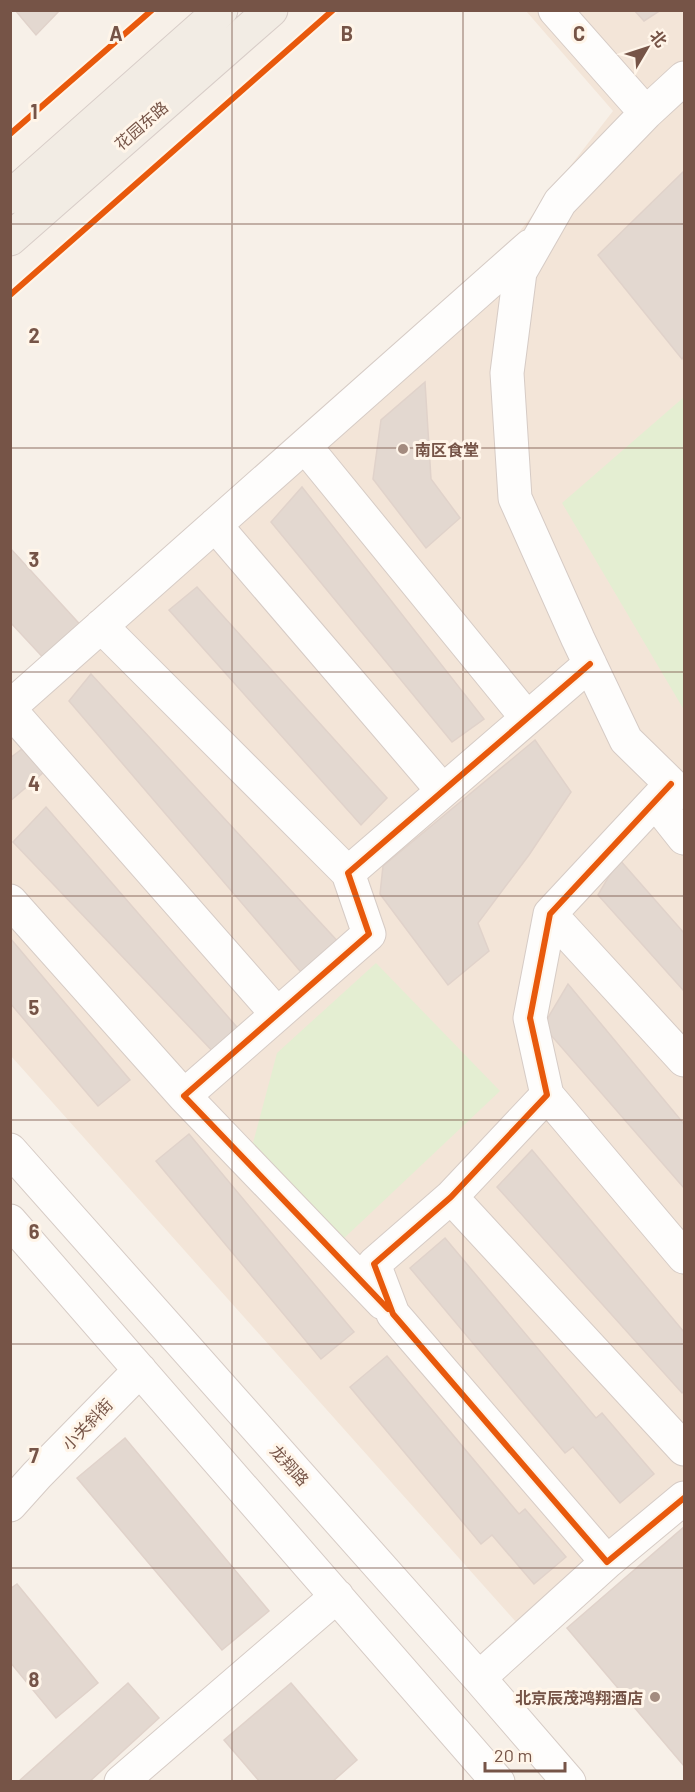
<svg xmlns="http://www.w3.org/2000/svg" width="695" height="1792" viewBox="0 0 695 1792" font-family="Barlow,'Noto Sans SC',sans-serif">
  <rect width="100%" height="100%" fill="#f7f0e8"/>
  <path fill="#f3e5d8" d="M526,11H684V1501L533,1641L11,1056L10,692L496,262L613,111Z"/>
  <path fill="#e4eed2" d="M684,397V710L562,503Z
    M376,963L500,1091L322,1259L245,1173L277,1053Z"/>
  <path fill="#e3d8d0" stroke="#e0d2ca" stroke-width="1.5" d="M15,10H60L36,35Z
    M634,10H661L644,21Z
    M684,171V356L682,359L598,255Z
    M425,382L431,479L460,518L426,548L373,479L381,420Z
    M302,487L484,719L452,742L271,522Z
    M10,548L86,631L49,664L10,622Z
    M197,587L387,798L361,825L169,610Z
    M91,674L342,946L306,978L69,701Z
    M535,740L571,792L529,855L478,923L489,951L448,985L380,894L383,866Z
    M22,749L44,772L10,801V758Z
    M46,807L242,1033L221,1060L13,842Z
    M619,859L684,933V991L598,895Z
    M10,938L130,1080L98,1106L10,1003Z
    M568,984L684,1124V1188L543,1026Z
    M189,1134L354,1332L321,1359L156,1161Z
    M532,1150L684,1332V1391L682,1393L497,1187Z
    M445,1238L596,1418L602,1413L654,1474L620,1503L573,1447L565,1453L410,1268Z
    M387,1356L519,1514L525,1509L566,1557L534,1584L492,1535L481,1544L350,1387Z
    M125,1438L269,1611L222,1650L77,1478Z
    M684,1527V1766L567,1628Z
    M17,1584L98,1683L56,1718L10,1662V1589Z
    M128,1683L159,1718L89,1782H18Z
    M291,1683L357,1760L332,1782H260L224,1740Z"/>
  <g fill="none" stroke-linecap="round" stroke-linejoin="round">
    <g stroke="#d6cbc5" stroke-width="35">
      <path id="minor" d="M555,10L646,113
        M684,78L646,113L560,202L520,272L507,373L515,498L578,639L626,740L671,784L665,814L684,838
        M305,446L527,718
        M215,525L443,791
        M101,626L348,873
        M10,707L530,246
        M10,710L277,1014
        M671,784L550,914L530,1018L547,1095L451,1197L374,1264L393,1314L607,1562L684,1498
        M10,901L184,1096
        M550,914L684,1060
        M547,1095L684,1257
        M10,1150L479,1678L569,1782
        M451,1197L684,1449
        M10,1221L498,1782
        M383,1303L184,1096L369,934L348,873L590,664
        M10,1505L37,1475L140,1370
        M479,1678L607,1562
        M121,1782L337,1596"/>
    </g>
    <g stroke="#d8cdc8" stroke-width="35">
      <path id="major" d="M10,197L221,10
        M10,239L271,10"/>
    </g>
    <use href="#minor" stroke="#fefdfc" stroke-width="33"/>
    <use href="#major" stroke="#f2ece4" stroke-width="33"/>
    <g stroke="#fff5e9" stroke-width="10">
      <path id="cycleway" d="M10,134L152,10
        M10,295L333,10
        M671,784L550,914L530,1018L547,1095L451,1197L374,1264L393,1314L607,1562L684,1498
        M388,1309L184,1096L369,934L348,873L590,664"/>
    </g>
    <use href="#cycleway" stroke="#e8590c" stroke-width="6"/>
  </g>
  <path fill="none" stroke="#765447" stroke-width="1.5" stroke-opacity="0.55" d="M232,10V1782M463,10V1782M10,224H684M10,448H684M10,672H684M10,896H684M10,1120H684M10,1344H684M10,1568H684"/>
  <g fill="#a38b7f" stroke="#fff5e9" stroke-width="2">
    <circle cx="403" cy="449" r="6"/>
    <circle cx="655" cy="1697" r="6"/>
  </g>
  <g text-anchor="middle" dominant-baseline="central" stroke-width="6" stroke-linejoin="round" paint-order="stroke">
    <g font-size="16" fill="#765447" stroke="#fff5e9">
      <text transform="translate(141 125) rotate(-41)">花园东路</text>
      <text transform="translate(87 1424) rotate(-46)">小关斜街</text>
      <text transform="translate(290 1465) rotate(48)">龙翔路</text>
    </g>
    <g font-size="16" font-weight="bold" fill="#765447" stroke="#fff5e9" text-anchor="start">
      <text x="415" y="449">南区食堂</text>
      <text x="643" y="1697" text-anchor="end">北京辰茂鸿翔酒店</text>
    </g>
  </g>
  <g font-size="20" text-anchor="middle" font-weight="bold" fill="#765447" stroke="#fff5e9" stroke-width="6" stroke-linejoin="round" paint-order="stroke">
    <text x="116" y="41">A</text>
    <text x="347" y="41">B</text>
    <text x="579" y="41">C</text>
    <text x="34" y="119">1</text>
    <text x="34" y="343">2</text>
    <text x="34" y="567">3</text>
    <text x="34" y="791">4</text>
    <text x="34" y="1015">5</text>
    <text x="34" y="1239">6</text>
    <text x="34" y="1463">7</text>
    <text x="34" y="1687">8</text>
  </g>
  <rect width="695" height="1792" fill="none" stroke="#765447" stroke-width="24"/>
  <g transform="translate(647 48) rotate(51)" stroke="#fff5e9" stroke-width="4.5" paint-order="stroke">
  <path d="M0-4.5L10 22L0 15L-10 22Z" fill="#765447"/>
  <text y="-9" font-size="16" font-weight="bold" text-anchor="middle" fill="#765447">北</text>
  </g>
  <path d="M485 1762v9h80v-9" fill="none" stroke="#765447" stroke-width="3"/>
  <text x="494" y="1762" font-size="18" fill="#765447" stroke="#fff5e9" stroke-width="4.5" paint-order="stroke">20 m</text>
</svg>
